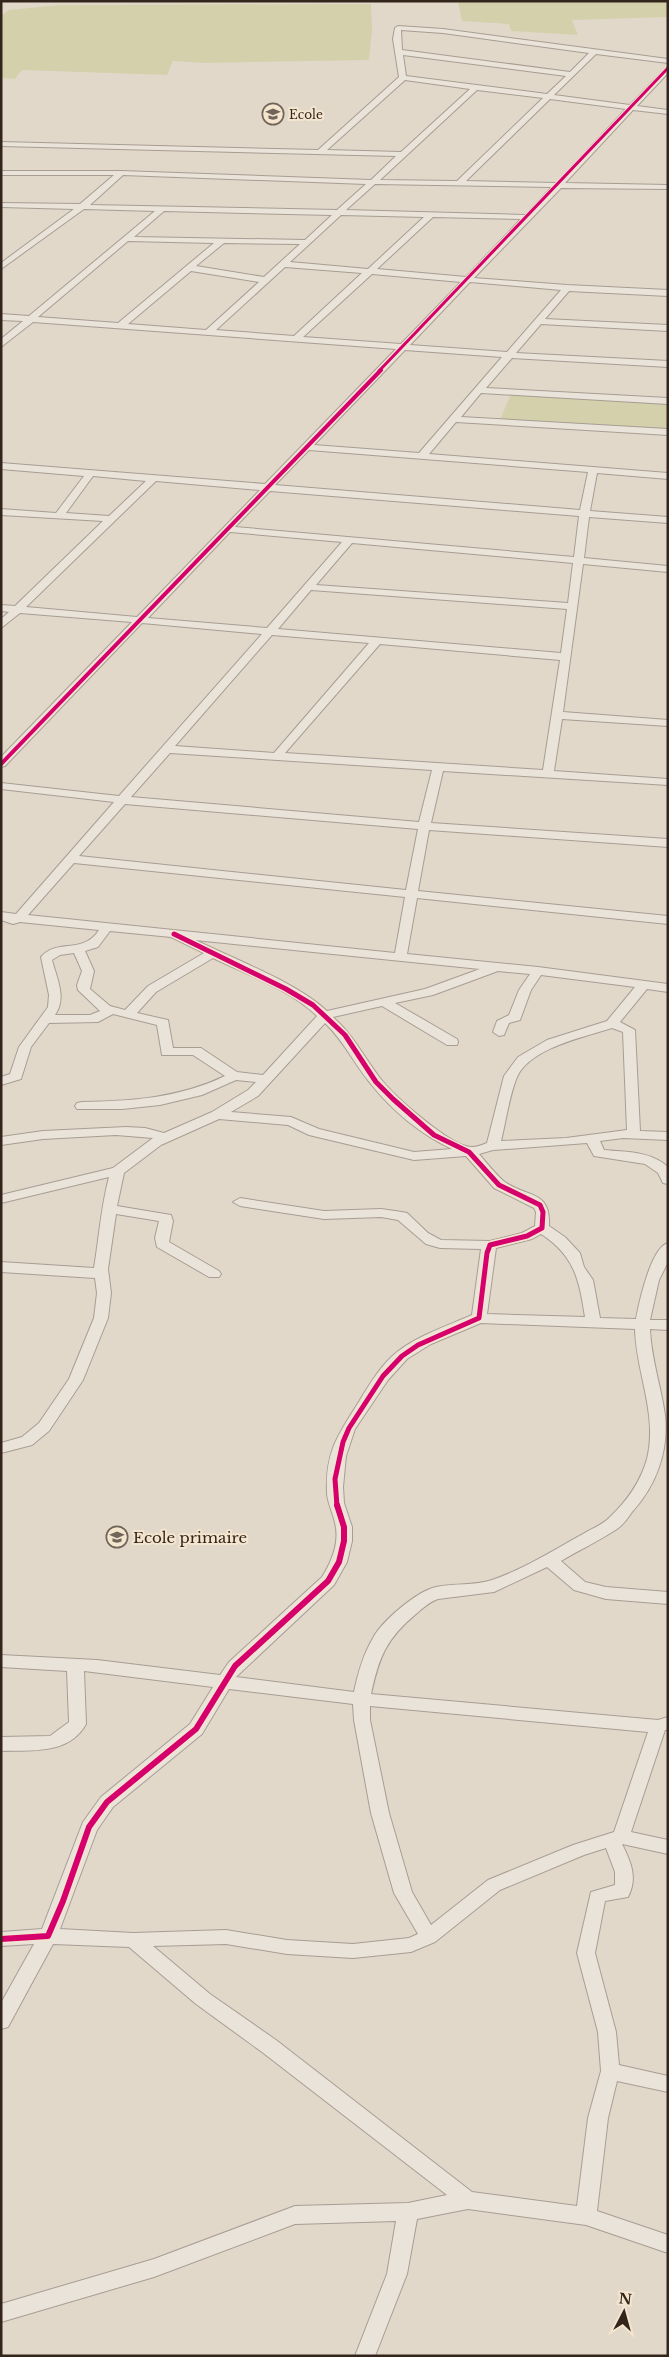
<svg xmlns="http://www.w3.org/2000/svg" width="669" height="2357" viewBox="0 0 669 2357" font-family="'Libre Baskerville',serif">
  <rect width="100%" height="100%" fill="#e2d8ca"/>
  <path fill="#d4d0ac" d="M458,1H668V17L572,20L578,35L511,31L509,24L462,21Z
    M371,4L372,30L369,60L205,63L173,61L167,75L22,70L15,79L1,78V16L9,10L60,5Z
    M511,394L668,402V434L499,422Z"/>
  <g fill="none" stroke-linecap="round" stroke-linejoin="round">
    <g stroke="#a79d93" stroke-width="2">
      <path id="street" d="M398,26L443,29L668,59V63L596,54L554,95L630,105L668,66V73L637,106L668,110V114L633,110L565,183L668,185V189L561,188L474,278L567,285L668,290V296L569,291L545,319L668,325V331L541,324L516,353L668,361V367L512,358L486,388L668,398V404L481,393L461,417L668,429V435L456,422L429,454L668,473V479L597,473L590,511L668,517V523L589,517L584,558L668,566V572L583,564L563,712L668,720V726L562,719L554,771L668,779V785L443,771L431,823L668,839V847L429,830L418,891L668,916V924L417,898L407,954L538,967L668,984V992L647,989L620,1022L635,1030L640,1131L668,1132V1140L623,1138L600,1141L604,1150C625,1152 651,1151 668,1167V1184L663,1183L658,1173L645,1164L594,1156L587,1143L493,1150L479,1154C484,1160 500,1179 505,1182C528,1198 551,1190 549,1226L565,1237L580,1253L584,1267L593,1280L600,1318L636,1319C639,1303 651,1247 668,1243V1262L659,1280L650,1320H668V1330L650,1329C651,1358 661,1386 665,1415C669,1451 656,1486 632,1512C628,1518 623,1525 617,1529C599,1541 579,1550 561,1561L585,1582L606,1587L668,1592V1604L606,1599L574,1590L547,1567L494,1592L438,1599C429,1602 423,1608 416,1614C386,1639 379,1657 371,1694L658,1720L668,1717V1730H665L631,1832L668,1840V1854L622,1844C631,1862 638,1878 628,1897L605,1901L595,1953L616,2032L619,2065L668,2076V2092L617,2081L608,2118L597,2211L668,2235V2253L586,2225L468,2209L417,2219L407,2274L375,2356H355L387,2274L396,2221L295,2224L154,2277L1,2322V2304L154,2259L295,2206L408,2203L447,2195L262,2052L196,2004L129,1947L53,1944L8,2027L1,2029V2003L34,1944L1,1946V1932L42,1929L83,1822L101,1797L190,1724L213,1687L84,1671L86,1724C69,1755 31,1750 1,1751V1737L50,1736L69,1722L67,1671L1,1667V1655L97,1660L220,1675L229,1662L322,1577C332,1561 340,1542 335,1523C333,1513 328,1504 327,1494C325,1450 339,1434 360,1400C371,1382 381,1365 397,1352C419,1335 447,1326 472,1315L481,1249L440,1248L426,1244L398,1220L381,1217L324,1219L240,1206L233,1202L240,1198L324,1211L381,1209L402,1212L407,1213L428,1233L441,1240L490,1241L522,1233L535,1226L536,1212L534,1208L494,1188L466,1156L414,1160L309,1135L288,1125L219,1119L161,1145L124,1173L117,1206L171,1215L173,1221L169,1242L219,1271L221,1274L219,1277H209L157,1247L155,1238L159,1221L116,1214L108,1269L111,1293L108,1318L83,1380L49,1431L32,1445L1,1453V1443L22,1437L39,1423L69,1379L94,1318L97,1293L95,1278L1,1272V1262L94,1268C99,1238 101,1207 109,1177L1,1203V1195L113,1168L153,1138L116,1135L43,1139L1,1145V1137L43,1131L126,1127L145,1128L164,1133L212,1112L248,1090L256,1082L236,1080L202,1095L160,1105L122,1109H77L75,1106L77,1103L82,1102C132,1101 179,1098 225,1076L193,1055H162L157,1025L113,1014L98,1022L49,1023L31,1047L21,1079L1,1085V1077L10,1074L19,1047L48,1007L49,995L41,957C57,938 83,955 99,930L20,922L13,924L1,920V912L16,914L114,802L1,789V783L119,796L262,634L142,623L5,766L1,767V757L132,622L20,613L1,628V619L9,612L1,611V605L15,606L103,521L1,515V509L56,513L84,476L1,469V463L265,484L396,349L33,322L1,347V339L23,321L1,320V314L29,316L155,211L84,209L1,269V263L74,209L1,207V203L80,204L114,175H1V171H121L371,180L396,156L1,146V142L318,150L399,77L393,39L395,28ZM401,30L443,33L589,53L570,72L402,50ZM403,55L566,76L547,94L406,76ZM405,80L470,89L401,152L327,150ZM477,90L543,98L457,181L380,180ZM550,99L626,109L557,183L466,181ZM123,175L366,184L337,210L90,205ZM375,184L552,187L526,215L346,210ZM164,211L332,215L305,240L134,237ZM341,215L424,217L368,269L290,262ZM433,217L521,219L466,277L377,269ZM128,241L214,243L118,323L38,317ZM224,243L300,244L264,277L196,266ZM285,267L362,273L294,336L216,330ZM191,271L259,282L206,330L128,324ZM372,274L461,282L401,344L303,337ZM470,282L561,290L507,352L410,345ZM405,350L502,357L419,453L314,445ZM309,450L588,472L580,510L275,485ZM93,476L146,481L109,516L66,513ZM156,481L260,490L137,617L26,607ZM270,491L579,516L574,557L235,527ZM230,532L342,542L267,628L148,618ZM352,543L573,563L568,603L316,585ZM311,590L567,609L561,653L278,629ZM272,635L369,643L274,753L175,746ZM380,644L560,660L543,770L285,753ZM170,753L432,770L419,822L131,797ZM125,804L418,829L406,890L79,856ZM74,863L405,897L395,953L28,915ZM110,931L171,937L204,953L148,986L125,1010L110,1006L90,989L94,971L85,951L98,947ZM195,940L480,969L425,989L327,1011C296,982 234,959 195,940ZM74,953L82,971L77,985L78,990L100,1011L90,1015H55C67,998 57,979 52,960L60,955ZM213,958C248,975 289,989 317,1016L263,1075L237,1072L201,1048H173L168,1020L137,1013L156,992ZM498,971L530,974L519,990L509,1015L497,1021L493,1032L499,1036L504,1035L509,1023L520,1020L531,990L541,975L635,987L607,1021L547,1040L518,1057L504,1076L487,1143C482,1145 477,1147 472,1147C452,1148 393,1095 380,1078C364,1057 354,1036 333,1017L382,1006L447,1045H457L458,1042L457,1039L395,1003L433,995ZM325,1023C345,1042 354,1064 371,1084C392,1111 422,1135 452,1149L414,1152L319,1129L291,1117L231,1112L258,1096ZM612,1028L623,1032L627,1130L566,1138L501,1141C506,1121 509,1097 517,1077C530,1048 584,1037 612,1028ZM541,1234C575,1256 579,1280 585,1317L487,1314L496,1248L532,1239ZM481,1323L635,1329C636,1373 658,1414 647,1459C640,1483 627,1501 609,1518C602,1525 591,1529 583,1534C554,1550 524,1569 492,1580C475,1586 454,1583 436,1587C417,1591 382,1621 373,1638C363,1655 358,1673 354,1692L236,1677L334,1585L347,1562L352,1541V1527L344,1503L343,1487L346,1456L355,1429L388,1380L407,1359L431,1344ZM229,1689L353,1704L354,1720L371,1813L394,1893L418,1934L409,1938L353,1944L287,1940L226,1930L133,1933L60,1929L97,1830L113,1807L202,1734ZM370,1706L648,1732L614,1832L573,1845L488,1880L431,1925L412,1892L389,1813L370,1720ZM606,1848L615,1872V1885L591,1892L577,1953L598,2032L601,2071L588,2118L577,2206L472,2192L276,2040L210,1994L153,1946L226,1944L287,1954L353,1958L411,1952L435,1942L500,1890L584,1855Z"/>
    </g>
    <use href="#street" fill="#eae3da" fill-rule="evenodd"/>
    <g stroke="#f4e5ce" stroke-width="5">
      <path id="cycleway-far3" d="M379,371L668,68"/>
    </g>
    <g stroke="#f4e5ce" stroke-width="6">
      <path id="cycleway-far2" d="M1,764L381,370"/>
    </g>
    <g stroke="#f4e5ce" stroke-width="8">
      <path id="cycleway-far1" d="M174,934L286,989L313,1005L345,1035L376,1082L393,1099L434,1135L469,1152L499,1185L540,1205L543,1212L542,1228L527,1236L490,1245L487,1253L479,1318L418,1345L402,1356L383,1376L349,1428L343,1442L335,1479L337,1506"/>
    </g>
    <g stroke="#f4e5ce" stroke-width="9">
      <path id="cycleway" d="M1,1939L48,1936L63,1901L89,1827L107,1802L196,1729L235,1666L328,1581L339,1562L344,1541V1527L337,1505"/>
    </g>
    <use href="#cycleway-far3" stroke="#d6006c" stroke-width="3"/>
    <use href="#cycleway-far2" stroke="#d6006c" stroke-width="4"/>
    <use href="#cycleway-far1" stroke="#d6006c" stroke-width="5"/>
    <use href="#cycleway" stroke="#d6006c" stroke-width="6"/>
  </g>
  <defs>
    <g id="school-ring" transform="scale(1.125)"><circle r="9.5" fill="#f4e5ce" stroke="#716459" stroke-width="1.5"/><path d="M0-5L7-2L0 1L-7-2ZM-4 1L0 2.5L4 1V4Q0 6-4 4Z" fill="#716459"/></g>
  </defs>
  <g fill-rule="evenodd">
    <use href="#school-ring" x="273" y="114"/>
    <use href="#school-ring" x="117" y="1537"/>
  </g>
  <g text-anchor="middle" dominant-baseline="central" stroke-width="4" stroke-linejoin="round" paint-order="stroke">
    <g font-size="12" fill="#34251c" stroke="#f4e5ce" text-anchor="start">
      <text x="289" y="114">Ecole</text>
    </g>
    <g font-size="15" fill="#34251c" stroke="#f4e5ce" text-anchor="start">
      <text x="133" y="1537">Ecole primaire</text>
    </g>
  </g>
  <rect width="669" height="2357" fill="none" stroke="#34251c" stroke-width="5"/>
  <g transform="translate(624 2312) rotate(6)" stroke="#f4e5ce" stroke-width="4" paint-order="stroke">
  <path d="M0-4L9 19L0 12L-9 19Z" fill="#34251c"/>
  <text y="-8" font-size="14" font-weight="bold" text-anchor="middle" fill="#34251c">N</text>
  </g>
</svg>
